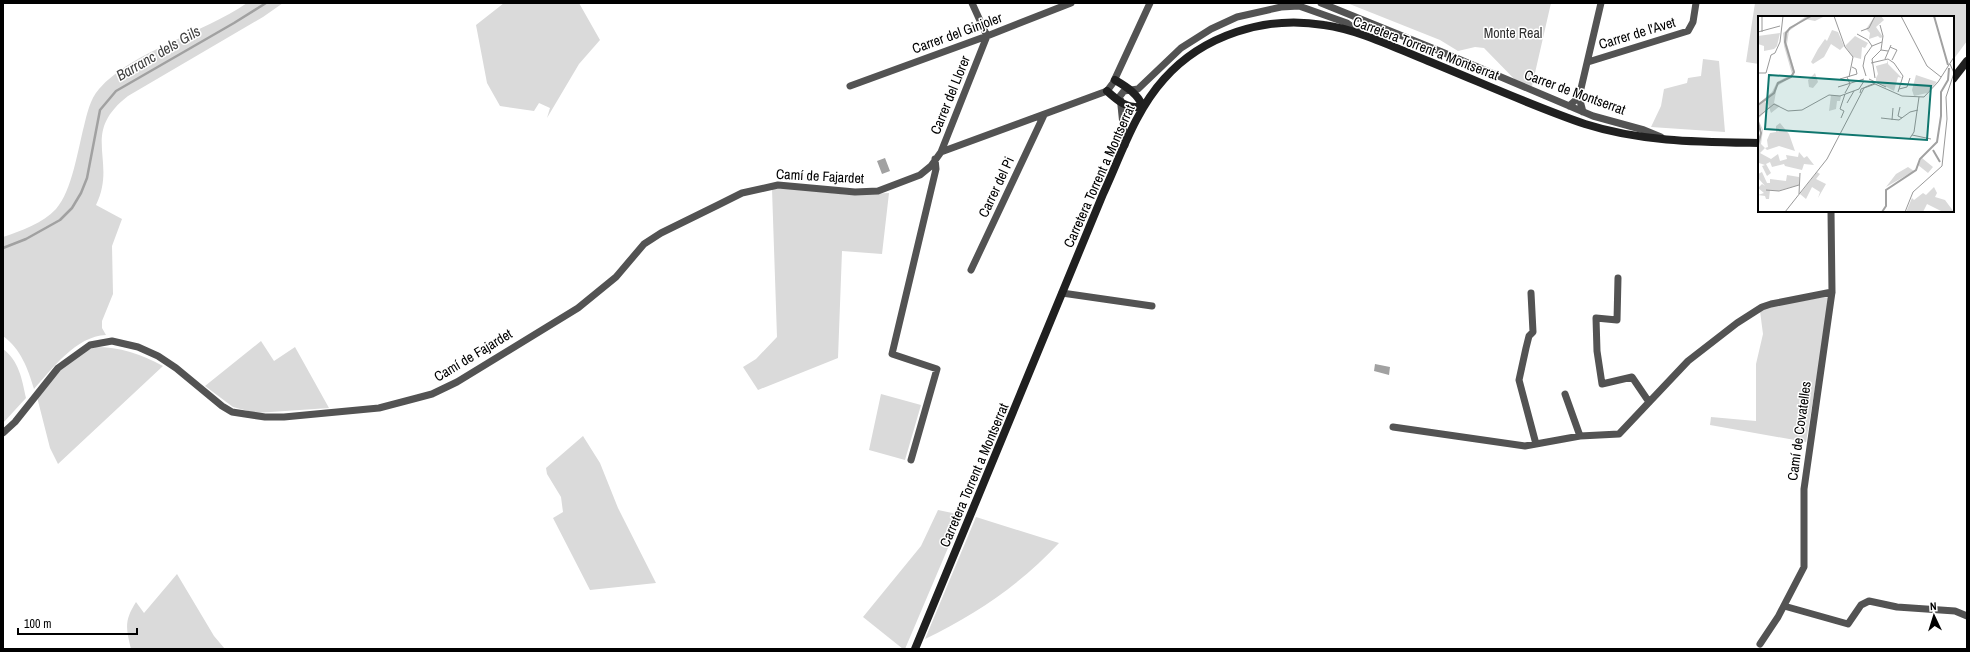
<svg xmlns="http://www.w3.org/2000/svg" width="1970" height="652" viewBox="0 0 1970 652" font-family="'Archivo Narrow',sans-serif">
  <rect width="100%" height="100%" fill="#fff"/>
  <path fill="#dadada" d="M247,3H283L263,17L128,96C79,134 118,160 96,205L122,219L112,246L113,294L102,321V328L106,335C76,336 52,369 34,389C28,369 21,349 3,336V237C21,231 43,223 56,209C72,191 78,149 84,126C87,114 90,99 99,89C132,51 204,33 247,3Z
    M504,3H579L600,40L579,64L547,118L550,108L539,103L534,111L500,106L487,83L476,25Z
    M1347,3H1551L1532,86L1524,89L1484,48L1475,47L1458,51L1440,40Z
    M1755,3H1967V41L1953,60V17H1759V64L1746,62Z
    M1703,59L1719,61L1725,132L1651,127L1661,106L1664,89L1687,83L1688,78L1701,76Z
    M785,188L850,195L889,193L882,254L842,251L838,358L758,390L743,367L756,359L777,337L772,189Z
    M1824,297L1830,298L1806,442L1710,425L1711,417L1756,421V364L1763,334L1760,311L1769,307Z
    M261,341L274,361L295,347L329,408L256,413L233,407L205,386Z
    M95,347C120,347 141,354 163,366L58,464L50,448L37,397C53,377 69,355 95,347Z
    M3,349C19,361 22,379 26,398L3,423Z
    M881,394L921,405L905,460L869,450Z
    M583,436L600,463L618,508L656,583L590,590L553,518L563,512L561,497L547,474L546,468Z
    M938,510L962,515L905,649H903L863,617L921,546Z
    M976,517L1059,543C1021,584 975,615 925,639Z
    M177,574L214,636L225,649H131C126,628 124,621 136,602L144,613Z"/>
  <path fill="#a1a1a1" d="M885,158L890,171L882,174L877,161Z
    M1375,364L1390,367L1389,375L1374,371Z"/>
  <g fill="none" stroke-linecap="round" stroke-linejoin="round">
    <path stroke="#a1a1a1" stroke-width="2.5" d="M3,248L26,239L60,220L72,208L81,193L87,178L100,110L116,91L234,23L266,3"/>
    <path stroke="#535353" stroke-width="7" d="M1321,3L1442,52L1593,116L1644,130L1661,137
      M1588,62L1688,31L1693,22L1696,3
      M850,86L987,36L1071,3
      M1579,97L1601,3
      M1569,106L1579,97L1583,112
      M1125,145L1120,96L1124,91L1138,89L1181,48L1211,29L1237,17L1281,7L1299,6L1347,23L1359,32
      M941,152L987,36L972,3
      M971,270L1044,115
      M1618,278L1617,320L1596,318L1597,351L1602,384L1632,377L1649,402
      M1062,293L1152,306
      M1531,293L1533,332L1529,336L1526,348L1519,380L1536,444
      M1565,394L1580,436
      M1393,427L1525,446L1580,436L1619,434L1688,361L1737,323L1762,307L1771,304L1832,292
      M3,433L15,422L58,368L90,345L112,341L138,347L158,356L176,368L222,406L232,412L245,414L265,417H284L379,408L417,398L432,394L457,382L578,308L616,277L644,244L661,233L718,205L742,193L778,185L855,192L878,191L920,175L931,166L941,152L1107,91L1113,83L1150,3
      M911,460L937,369L892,354L936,169L935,159
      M1784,606L1848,624L1861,605L1869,601L1897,607L1955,611L1967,616
      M1760,644L1778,617L1804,567V489L1832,292L1831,211"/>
    <path stroke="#202020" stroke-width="8" d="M1953,79L1967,61
      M1115,80C1127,87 1138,94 1143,107
      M1107,91C1118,101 1127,109 1143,107
      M915,649L1103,194C1121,155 1135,111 1164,79C1203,35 1266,15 1324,25C1360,30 1395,48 1428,61C1480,82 1532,106 1585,124C1641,142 1701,142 1759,143"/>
  </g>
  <g text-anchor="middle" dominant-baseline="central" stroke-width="3" stroke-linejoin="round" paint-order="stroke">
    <g font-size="14" fill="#000" stroke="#fff">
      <text transform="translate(957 33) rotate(-20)">Carrer del Ginjoler</text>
      <text transform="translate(1637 33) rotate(-17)">Carrer de l'Avet</text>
      <text transform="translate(1426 48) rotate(21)">Carretera Torrent a Montserrat</text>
      <text transform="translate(1575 92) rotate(20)">Carrer de Montserrat</text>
      <text transform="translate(950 95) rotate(-68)">Carrer del Llorer</text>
      <text transform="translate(820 176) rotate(3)">Camí de Fajardet</text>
      <text transform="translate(1099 176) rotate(-66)">Carretera Torrent a Montserrat</text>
      <text transform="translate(996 187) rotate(-65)">Carrer del Pi</text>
      <text transform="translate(473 355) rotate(-31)">Camí de Fajardet</text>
      <text transform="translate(1799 431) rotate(-82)">Camí de Covatelles</text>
      <text transform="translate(974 475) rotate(-67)">Carretera Torrent a Montserrat</text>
    </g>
    <g font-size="14" fill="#313131" stroke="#fff">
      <text x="1513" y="33">Monte Real</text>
    </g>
    <g font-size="15" font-style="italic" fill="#424242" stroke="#fff">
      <text transform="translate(158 53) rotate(-30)">Barranc dels Gils</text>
    </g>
  </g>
  <g transform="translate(1758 16)">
    <rect width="196" height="196" fill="#fff"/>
    <path d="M67,0L57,5L47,3L31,15L29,28L37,56L35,60L19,70L16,87L22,90L13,97L10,88L6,84L11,92L0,103L5,114L3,128L7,132L2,137L13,143L20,138L22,145L29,143L28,139L40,141L41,136L46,142L49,140L56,149L46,148L44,154L27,150L26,148L14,151L12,146L8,148L13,157L9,160L4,150L7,149L1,147L0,131L4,114L0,105V88L14,76L19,66L34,58L26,30L25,17L47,1ZM117,0H123L126,4L118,11L125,21L122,22L120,20L111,23L112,17L108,13ZM74,14L80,16L86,30L82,34L73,28L66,41L55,48L53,46L60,33L67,23L69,25ZM22,17L19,30L16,33L6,35V30L0,28V20ZM97,20L110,27L107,32L104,31L103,43L95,41L87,30ZM130,44V48L144,62L140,61L136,75L118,65V62L120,58L117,47L118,50L129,47ZM57,57L60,66L55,72L51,71L50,64ZM158,59L179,66L169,77L156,80L154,74ZM73,79L83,80L82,85H79L78,93L71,95ZM22,107L31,118L37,135L21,130L9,134L7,132L10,131L9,124L12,117L18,116V110ZM164,142L175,151L170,157L160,149ZM150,151L156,155L128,171L138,158ZM4,156L9,167H12V163L28,165L29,159L41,161V169L20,175L12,174L11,183H8L7,180L0,179L6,177L0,172L4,168L7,170L0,162V158ZM59,156L62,158L58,163L68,168L60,182L62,176L54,171L48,183L42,178ZM176,171L179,177L177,181L187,184L196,196H185L169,188L165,196H148L154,182L156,184L165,177L168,179Z" fill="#dadada"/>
    <path fill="none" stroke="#a1a1a1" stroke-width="2" d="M176,0L190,49M0,89L16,77L20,67L33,61L36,56L27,26L28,17L32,12L53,0M0,106L3,117L0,129M175,134L182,146M124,196L128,190V174L158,154L162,143L179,126L183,100V76L190,64L191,52"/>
    <path fill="none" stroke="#999" stroke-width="1" d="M76,0L87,31L95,41L91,61M143,0L169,50L183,61M122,9L125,20L123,34M103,15L111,12L117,0M0,16L22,10M4,16V0M99,18L110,24L114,30M132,31L139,34L134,44M127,43L133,29M113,47L130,43L136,47L145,60L140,76M0,57H8L13,39L17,37L22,26L25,0M108,60L105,50L107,40L114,30L124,26M117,62L114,43L123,34L130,35M82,63L99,58L98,53L94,51M111,63L128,71M80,71L106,63M141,73L149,71L152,62M87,77L92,68L89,61M102,77L103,73L117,67M89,87L96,75M142,91L140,100L144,102M0,101L16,88L30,95L44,94L71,79L82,80L101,73L106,65M83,102L86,95L82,93L87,78M123,102L141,104L152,96L160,94M134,104L135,92M154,119L173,123M152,122L156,116L161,81M8,174L21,175L41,169M41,178L42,157M27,196L69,143L106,72L117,68L144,80L166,81L180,66L196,41M147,196L155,176L184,150L189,103L188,81L196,57L192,48"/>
    <path fill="#0f766e" fill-opacity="0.15" stroke="#0f766e" stroke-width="2" d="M11,59L173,70L169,124L7,113Z"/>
    <rect width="196" height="196" fill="none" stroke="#000" stroke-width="2"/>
  </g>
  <rect width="1970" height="652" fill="none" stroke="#000000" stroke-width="8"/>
  <g transform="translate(1934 616) rotate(356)" stroke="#ffffff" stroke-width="3" paint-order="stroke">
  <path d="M0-3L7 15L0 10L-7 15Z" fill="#000000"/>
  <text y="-6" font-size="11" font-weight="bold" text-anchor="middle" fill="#000000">N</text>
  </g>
  <path d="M18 628v6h119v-6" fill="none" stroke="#000000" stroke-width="2"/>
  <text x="24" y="628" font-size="12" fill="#000000" stroke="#ffffff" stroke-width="3" paint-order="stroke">100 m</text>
</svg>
